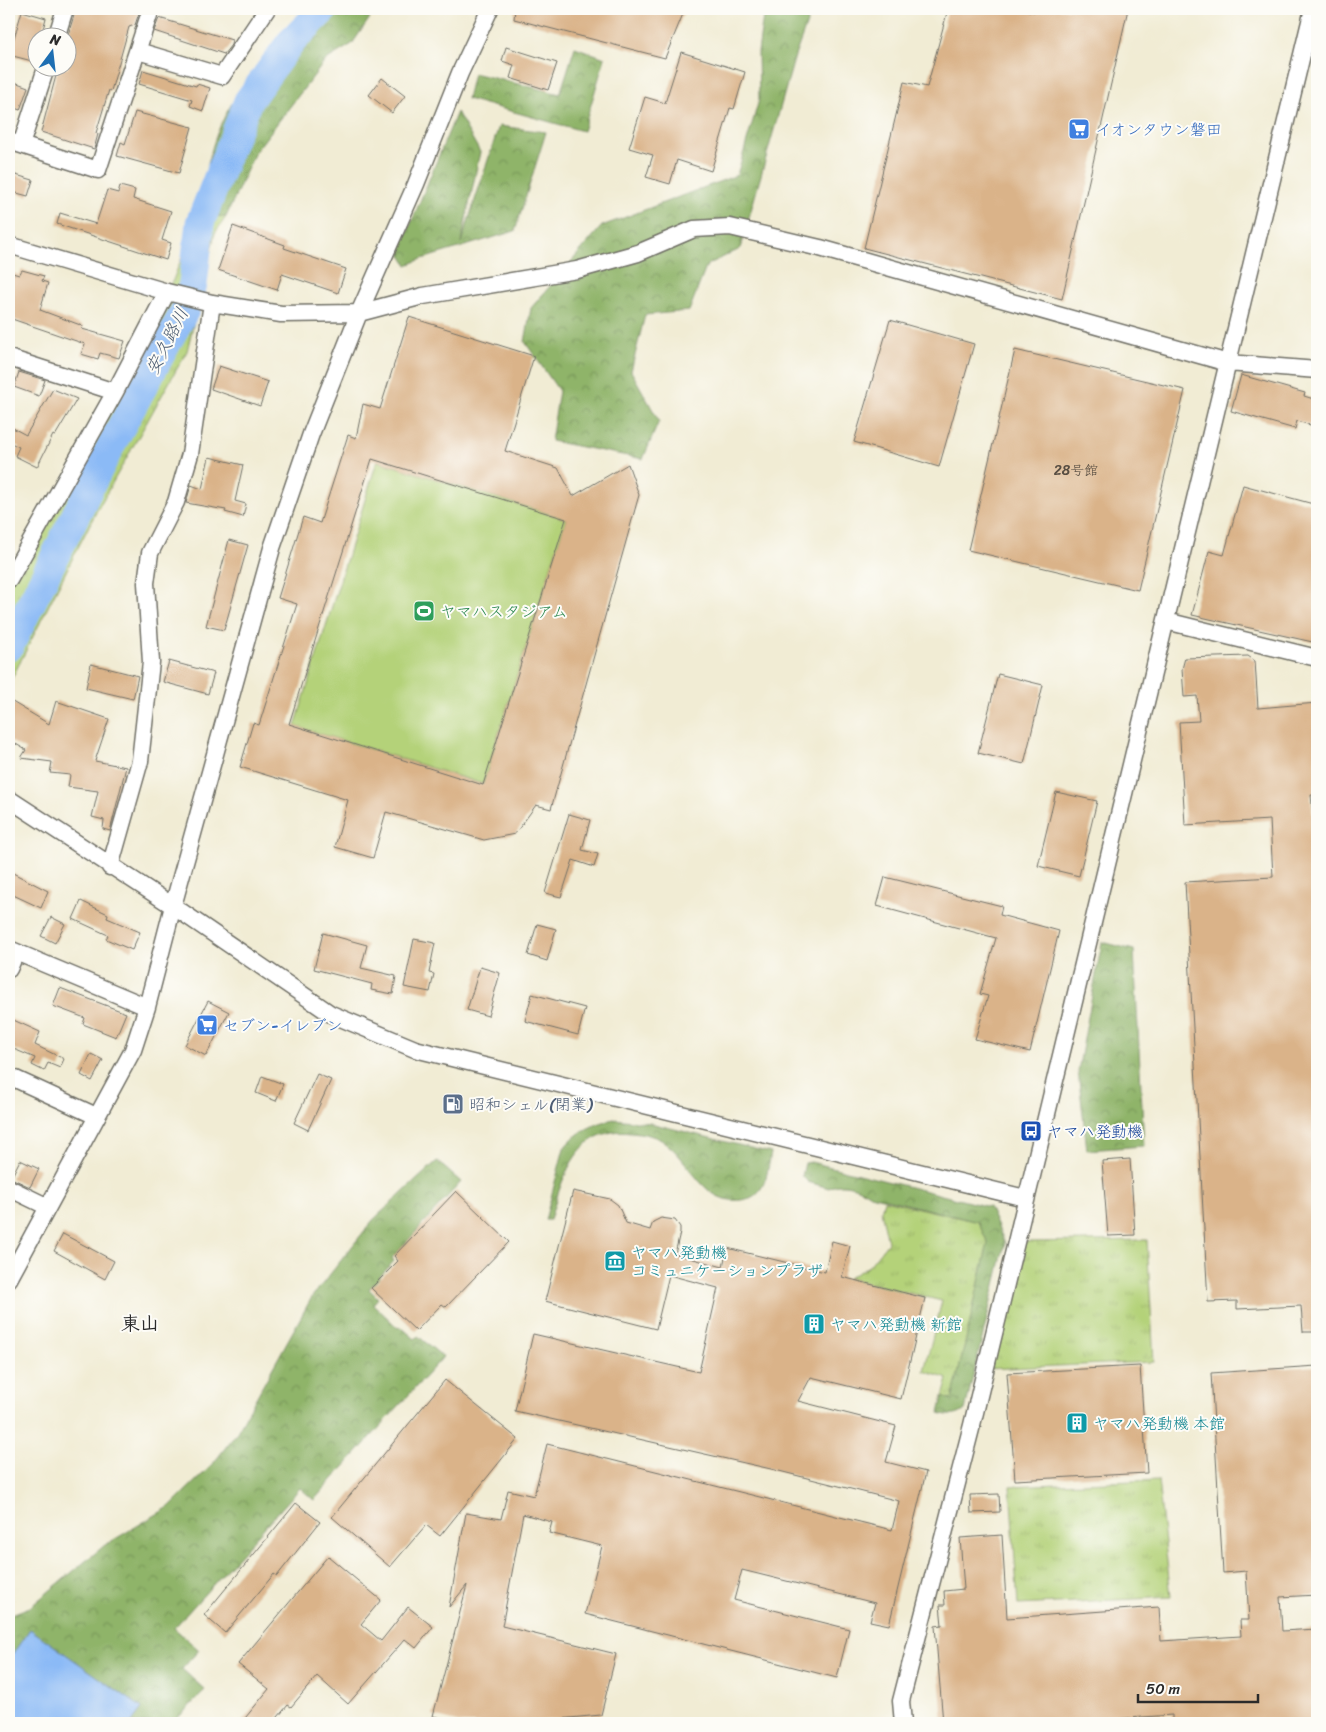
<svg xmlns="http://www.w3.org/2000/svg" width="1326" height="1732" viewBox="0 0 1326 1732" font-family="Sriracha,'Klee One',sans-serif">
  <defs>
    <pattern id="grass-tufts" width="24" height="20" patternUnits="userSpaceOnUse" patternTransform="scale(1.25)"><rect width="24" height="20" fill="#b4d279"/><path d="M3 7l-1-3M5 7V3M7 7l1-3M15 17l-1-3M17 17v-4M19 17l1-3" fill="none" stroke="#9bb469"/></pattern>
    <pattern id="forest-crowns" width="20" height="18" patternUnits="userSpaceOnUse" patternTransform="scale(1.25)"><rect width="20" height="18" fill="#8fb469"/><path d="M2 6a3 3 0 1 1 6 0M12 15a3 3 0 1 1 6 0" fill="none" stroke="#759357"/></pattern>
  </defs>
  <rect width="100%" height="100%" fill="#fdfcf7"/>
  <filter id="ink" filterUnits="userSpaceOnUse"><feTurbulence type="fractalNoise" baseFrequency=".02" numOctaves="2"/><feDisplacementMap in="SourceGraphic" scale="10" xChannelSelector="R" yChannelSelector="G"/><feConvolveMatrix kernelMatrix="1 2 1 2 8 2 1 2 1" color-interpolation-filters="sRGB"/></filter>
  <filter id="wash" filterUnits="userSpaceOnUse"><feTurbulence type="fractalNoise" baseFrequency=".0096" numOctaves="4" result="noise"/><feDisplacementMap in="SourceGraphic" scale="20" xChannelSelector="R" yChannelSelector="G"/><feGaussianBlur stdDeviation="1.12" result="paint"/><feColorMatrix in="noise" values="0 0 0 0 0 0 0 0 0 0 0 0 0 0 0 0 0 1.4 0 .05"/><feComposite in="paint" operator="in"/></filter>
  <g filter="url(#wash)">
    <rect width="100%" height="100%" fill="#f1ecd4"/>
    <path fill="url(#grass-tufts)" stroke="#707e52" d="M199,214L226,217L215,233L187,351L96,512L9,684V583L173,280Z
      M884,1200L978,1222L988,1243L952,1401L943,1397L948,1379L924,1371L942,1301L848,1278L869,1266L888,1242L881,1211Z
      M1147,1240L1154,1362L984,1369L1025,1242Z
      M1158,1480L1171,1597L1018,1605L1010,1486Z"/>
    <path fill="url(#forest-crowns)" stroke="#5d704a" d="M304,9H376L352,44L326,60L255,152L226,217L199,214C203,186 209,150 221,124C241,81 274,45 304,9Z
      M764,9H812L795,56L740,249L707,265L689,311L645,315L631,371L659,421L643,459L551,441L559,391L525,342L531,308L602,226L737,175L759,100L758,52Z
      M575,47L605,58L583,131L467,99L473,73L560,94Z
      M457,112L480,152L461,243L499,126L546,132L515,231L422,259L407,265L399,252Z
      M1102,942L1134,950L1144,1146L1087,1150L1078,1071Z
      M614,1119L650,1123L771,1153C767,1173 766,1197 742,1200C703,1205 693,1164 667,1144C658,1136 643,1133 631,1132C576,1125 562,1179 550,1220H545L564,1148C577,1131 594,1124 614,1119Z
      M437,1161L461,1182L392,1258L394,1261L369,1289L378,1298L373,1304L398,1328L400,1326L415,1339L418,1336L443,1357L314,1500L300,1488L174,1628L199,1650L182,1669L205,1690L173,1723H9V1615L30,1607L105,1545L169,1507L212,1465L236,1434L312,1297L373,1220Z
      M811,1162L989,1207L1005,1243L965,1410C957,1417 949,1416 939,1413L943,1397L952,1400L988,1243L978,1222L870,1195C859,1187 841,1181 829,1188L808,1182L802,1176L805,1163Z"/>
    <path fill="#b4d279" stroke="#707e52" d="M377,461L566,519L483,784L295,726Z"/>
    <path fill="#8bbaf6" stroke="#5b7290" d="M30,1629L142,1708L131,1723H9V1659Z"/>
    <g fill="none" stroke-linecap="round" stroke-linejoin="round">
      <path stroke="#8bbaf6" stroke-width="29" d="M9,647L110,447L185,310L193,284L200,223L248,101L290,43L324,9"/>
    </g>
    <g id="blocks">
      <path fill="#dab389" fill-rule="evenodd" d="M76,9H124L139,13L135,25L129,27L111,91L109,90L96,133L98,134L94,149L41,132L58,68H68L67,38Z
        M515,9H685L665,58L514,19Z
        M948,9H1020L1034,12V9H1128L1062,299L864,248L904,82L927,87Z
        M22,11L46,18L42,33L38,38L32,61L9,55Z
        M159,18L232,40L231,45L224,54L154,31Z
        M506,47L557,63L548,90L510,78L514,65L502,61Z
        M681,52L745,72L734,109L730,108L711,171L677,160L670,184L646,177L653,155L629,148L645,97L665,103Z
        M143,70L196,86L197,84L210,88L203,111L190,106L192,100L139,84Z
        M382,78L405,96L392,113L369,95Z
        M9,80L28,87L20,110L9,106Z
        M135,112L192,127L179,173L117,156L121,142L125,144Z
        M9,173L33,180L28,196L9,191Z
        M120,186L135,190L133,199L171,211L162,240L171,243L166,260L57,224L60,213L96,224L107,190L118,193Z
        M233,226L285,245L284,248L346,269L338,293L282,274L277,290L218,270Z
        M22,270L44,276L42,281L48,283L40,310L83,326L82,329L125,341L119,358L100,353L98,359L81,354L85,344L9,318V272L19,275Z
        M409,317L534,356L505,451L558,468L573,496L628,464L639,495L551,809L536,805L515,834L484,840L386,812L373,858L335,847L348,800L240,767L253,723L259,725L297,604L278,598L303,517L320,523L348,435L356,438L363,404L380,409ZM372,459L566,519L483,785L289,724Z
        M890,320L974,344L939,467L854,442Z
        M1015,350L1185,390L1138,590L968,550Z
        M219,366L268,382L260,406L211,389Z
        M19,372L45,380L39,396L14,387Z
        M1241,375L1305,393L1304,396L1317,400V427L1297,421L1295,429L1231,411Z
        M53,389L77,399L55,436L53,435L37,467L15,456L19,447L9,442V426L26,435Z
        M209,457L243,465L235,501L246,504L243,517L225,512L226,510L186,503L191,485L202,489Z
        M1243,485L1317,505V643L1192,615L1209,551L1224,555Z
        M229,540L248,545L224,630L206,626Z
        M1248,656L1255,661L1258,708L1317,703V795H1311L1314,828H1317V1332H1303L1301,1306L1237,1309V1301L1208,1302L1185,882L1273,877L1270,820L1185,825L1179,722L1199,721L1197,696L1184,697L1182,669L1185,658Z
        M169,661L214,673L208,694L163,682Z
        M91,664L138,676L133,699L86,688Z
        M998,674L1043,685L1024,764L978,753Z
        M9,700L49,724L56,701L109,719L95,761L126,767L110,831L103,829L104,820L92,817L98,791L68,787L70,775L50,773L52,762L21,758L26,750L9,740Z
        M1056,792L1097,801L1079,876L1038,866Z
        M569,814L590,820L582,850L598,854L594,867L573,860L561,897L545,893Z
        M9,871L48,891L41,908L9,893Z
        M885,877L1002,906L1000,915L1059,931L1030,1052L975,1039L988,996L980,994L996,938L877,906Z
        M81,901L108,914L107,918L140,932L132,950L106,939L108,935L73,919Z
        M51,917L65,924L55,943L41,936Z
        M537,924L556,929L547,961L528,955Z
        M323,933L367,945L361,968L396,976L393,994L371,990L372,984L314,969Z
        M414,939L435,943L429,973L434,974L430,992L404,987Z
        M480,967L500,973L488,1016L467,1010Z
        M60,988L126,1013L116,1037L83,1024L85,1018L53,1006Z
        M532,994L585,1008L578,1035L525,1021Z
        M208,1001L229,1012L206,1056L185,1045Z
        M9,1018L40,1032L35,1045L64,1059L60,1068L48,1063L44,1071L32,1065L35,1058L9,1047Z
        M91,1054L103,1060L92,1081L81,1075Z
        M317,1074L331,1080L308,1130L294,1123Z
        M262,1076L283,1084L276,1101L256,1093Z
        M1130,1159L1135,1235L1108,1236L1102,1161Z
        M20,1160L39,1169L30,1187L11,1178Z
        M456,1191L509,1242L446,1307L442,1304L416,1331L371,1288L398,1261L394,1256Z
        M573,1191L610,1199L618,1205L626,1223L650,1230L653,1222L661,1218L675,1220L680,1227V1232L675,1254L723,1267L727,1248L825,1272L832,1241L850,1246L842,1277L925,1298L901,1399L811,1377L798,1401L896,1426L886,1462L926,1472L889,1625L870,1621L875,1603L742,1570L734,1600L849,1629L837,1678L585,1614L602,1546L549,1533L552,1522L523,1514L502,1626L616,1654L601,1715L516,1723H461L433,1716L467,1585L449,1607L466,1513L501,1519L508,1490L534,1496L547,1444L892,1530L899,1501L771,1469L515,1411L533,1334L699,1372L718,1288L669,1275L656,1329L545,1301Z
        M63,1234L114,1261L105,1279L54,1251Z
        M1140,1366L1147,1473L1015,1480L1007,1373Z
        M1317,1366V1595L1280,1597L1282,1631L1317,1629V1723H1172V1715L1054,1723H1026L1025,1719L943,1723L935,1626L942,1625L940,1605H945L944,1591L964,1589L960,1538L1002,1535L1007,1618L1159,1607L1161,1641L1241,1636L1240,1620H1249L1246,1571L1223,1573L1211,1373Z
        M445,1380L518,1439L440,1536L426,1525L390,1567L332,1517Z
        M999,1494L1000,1512L971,1513L970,1495Z
        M296,1503L320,1522L277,1576L274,1574L225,1633L204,1615Z
        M328,1556L381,1600L361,1624L381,1641L408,1607L433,1627L416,1648L405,1639L348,1704L317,1676L291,1707L288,1705L273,1723H241L269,1689L238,1664Z"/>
    </g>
  </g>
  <g filter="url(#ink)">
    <use href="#blocks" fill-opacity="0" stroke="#706f66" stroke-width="1"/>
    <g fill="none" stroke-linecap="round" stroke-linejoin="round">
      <g stroke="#706f66" stroke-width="19">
        <path id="minor" d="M56,38L65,9
          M138,51L222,76L267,9
          M9,141L98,170L151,9
          M21,145L46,68
          M9,245L167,292L212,303L281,314L359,313L423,296L577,270L638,253L694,229L730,227L820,248L1228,363L1317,370
          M9,358L115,392
          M9,580L115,392L167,292
          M1166,621L1317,658
          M9,799L173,906L331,1014L415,1049L1025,1198
          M110,867L140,761L151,662L146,583L150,553L176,502L190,454L212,303
          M9,949L147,1007
          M9,969L16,952
          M9,1076L96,1116
          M9,1188L46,1206
          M9,1279L133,1050L147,1007L173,906L272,548L311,434L359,313L416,184L460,73L490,9
          M903,1723L901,1701L972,1425L1313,9"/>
      </g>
      <use href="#minor" stroke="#fff" stroke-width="16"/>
    </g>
  </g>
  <defs>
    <g id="supermarket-square" transform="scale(1.125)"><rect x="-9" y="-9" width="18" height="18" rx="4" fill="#3f7fe0" stroke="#fdfcf7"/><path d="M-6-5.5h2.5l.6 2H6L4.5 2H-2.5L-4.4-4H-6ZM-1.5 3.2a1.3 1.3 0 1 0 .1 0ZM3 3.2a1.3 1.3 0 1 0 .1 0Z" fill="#fff"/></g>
    <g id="stadium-square" transform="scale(1.125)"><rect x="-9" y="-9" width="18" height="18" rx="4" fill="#2e9e5b" stroke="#fdfcf7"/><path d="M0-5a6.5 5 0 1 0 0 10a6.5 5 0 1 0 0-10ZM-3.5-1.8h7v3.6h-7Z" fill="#fff"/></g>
    <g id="fuel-square" transform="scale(1.125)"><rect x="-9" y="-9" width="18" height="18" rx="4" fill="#5c6f8a" stroke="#fdfcf7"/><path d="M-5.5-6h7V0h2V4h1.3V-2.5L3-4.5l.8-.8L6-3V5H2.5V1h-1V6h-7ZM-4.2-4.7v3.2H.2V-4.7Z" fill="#fff"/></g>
    <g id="bus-square" transform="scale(1.125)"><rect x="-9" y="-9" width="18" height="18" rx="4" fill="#1a4fb4" stroke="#fdfcf7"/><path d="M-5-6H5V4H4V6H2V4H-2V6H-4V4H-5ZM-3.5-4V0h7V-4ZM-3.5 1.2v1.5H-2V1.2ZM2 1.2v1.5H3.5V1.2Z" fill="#fff"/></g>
    <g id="museum-square" transform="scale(1.125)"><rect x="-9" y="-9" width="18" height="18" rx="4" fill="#0f9aa8" stroke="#fdfcf7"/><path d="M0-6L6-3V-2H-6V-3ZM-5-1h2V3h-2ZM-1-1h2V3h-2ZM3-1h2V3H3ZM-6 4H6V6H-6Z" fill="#fff"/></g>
    <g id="building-square" transform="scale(1.125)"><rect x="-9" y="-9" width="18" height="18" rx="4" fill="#0f9aa8" stroke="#fdfcf7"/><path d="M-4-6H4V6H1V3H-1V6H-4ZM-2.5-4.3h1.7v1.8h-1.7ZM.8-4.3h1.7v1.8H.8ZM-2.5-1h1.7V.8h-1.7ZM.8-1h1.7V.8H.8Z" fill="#fff"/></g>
  </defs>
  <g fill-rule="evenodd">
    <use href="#supermarket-square" x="1079" y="129"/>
    <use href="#stadium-square" x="424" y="611"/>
    <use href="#supermarket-square" x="207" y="1025"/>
    <use href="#fuel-square" x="453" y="1104"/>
    <use href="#bus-square" x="1031" y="1131"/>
    <use href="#museum-square" x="615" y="1261"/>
    <use href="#building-square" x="814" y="1324"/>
    <use href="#building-square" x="1077" y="1423"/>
  </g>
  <g text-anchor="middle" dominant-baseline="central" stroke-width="4" stroke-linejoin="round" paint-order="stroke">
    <g font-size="14" fill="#574d42">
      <text x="1076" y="470">28号館</text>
    </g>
    <g font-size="16" fill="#366cbe" stroke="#fdfcf7" text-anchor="start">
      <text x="1095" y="129">イオンタウン磐田</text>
      <text x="223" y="1025">セブン-イレブン</text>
    </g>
    <g font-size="16" fill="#27864d" stroke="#fdfcf7" text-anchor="start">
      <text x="440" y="611">ヤマハスタジアム</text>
    </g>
    <g font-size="16" fill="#4e5e75" stroke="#fdfcf7" text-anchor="start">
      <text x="469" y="1104">昭和シェル(閉業)</text>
    </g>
    <g font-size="16" fill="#164399" stroke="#fdfcf7" text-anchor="start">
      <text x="1047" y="1131">ヤマハ発動機</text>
    </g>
    <g font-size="16" fill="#0d838f" stroke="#fdfcf7" text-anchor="start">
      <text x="631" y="1252">ヤマハ発動機<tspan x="631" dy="18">コミュニケーションプラザ</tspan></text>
      <text x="830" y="1324">ヤマハ発動機 新館</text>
      <text x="1093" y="1423">ヤマハ発動機 本館</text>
    </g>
    <g font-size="18" font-style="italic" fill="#4d5d72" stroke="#fdfcf7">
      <text transform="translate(167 341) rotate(-63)">安久路川</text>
    </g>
    <g font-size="19" font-weight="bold" fill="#2b2b2b" stroke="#fdfcf7">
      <text x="140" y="1323">東山</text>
    </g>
  </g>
  <rect width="1326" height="1732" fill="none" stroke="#fdfcf7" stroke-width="30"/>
  <g transform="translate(52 52) rotate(15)"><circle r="24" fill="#fdfcf7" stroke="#a9a8a5"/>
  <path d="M0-4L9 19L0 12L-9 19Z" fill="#1f6fb2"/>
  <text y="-8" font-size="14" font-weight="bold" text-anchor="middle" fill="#2b2b2b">N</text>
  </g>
  <path d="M1138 1694v8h120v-8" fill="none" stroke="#2b2b2b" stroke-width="2.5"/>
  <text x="1146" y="1694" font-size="15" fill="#2b2b2b" stroke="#fdfcf7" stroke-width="4" paint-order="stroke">50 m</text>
</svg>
